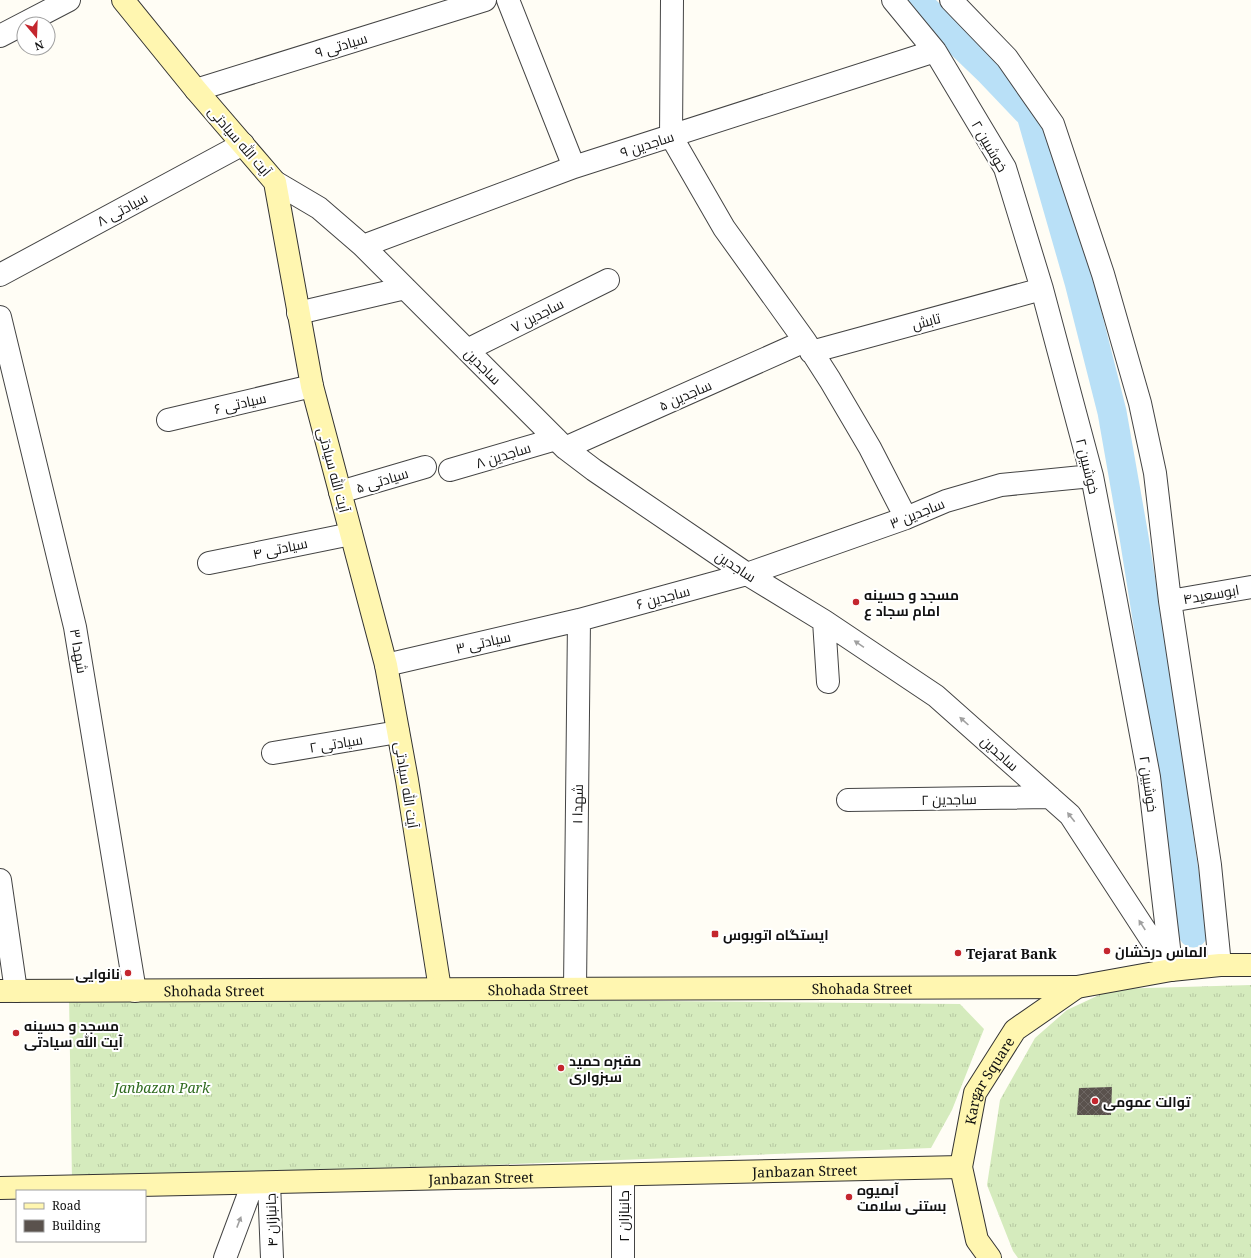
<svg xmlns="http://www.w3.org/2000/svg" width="1251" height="1258" viewBox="0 0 1251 1258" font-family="'Noto Serif',Cairo,serif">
  <defs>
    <pattern id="grass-tufts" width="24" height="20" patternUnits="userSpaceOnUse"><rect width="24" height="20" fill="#d5ebbd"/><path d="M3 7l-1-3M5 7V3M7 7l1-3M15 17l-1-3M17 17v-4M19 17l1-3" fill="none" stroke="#b6c8a1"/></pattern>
    <pattern id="building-cross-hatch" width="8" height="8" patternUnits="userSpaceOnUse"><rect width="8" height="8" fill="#5a524d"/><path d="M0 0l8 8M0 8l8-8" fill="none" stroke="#6d6662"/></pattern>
  </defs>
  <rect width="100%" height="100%" fill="#fffdf5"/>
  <path fill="url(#grass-tufts)" d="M1251,985V1258H1018L1013,1251L987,1185L1000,1100L1035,1038L1067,1010L1112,989Z
    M69,995L960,1004L984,1029L952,1110L931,1148L72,1181Z"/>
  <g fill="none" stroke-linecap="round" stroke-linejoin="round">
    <path stroke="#b9e0f7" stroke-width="29" d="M915,0L988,70L1031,115L1079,282L1112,412L1134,537L1153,656L1193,933"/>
  </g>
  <path fill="url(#building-cross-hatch)" d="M1112,1087L1111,1115H1077L1079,1088Z"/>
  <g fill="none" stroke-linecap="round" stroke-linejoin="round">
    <g stroke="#444" stroke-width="24">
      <path id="street" d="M508,0L574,167
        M672,0L671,136L724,228L805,341L830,380L870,448L906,518
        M893,0L935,51L1005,168L1042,289L1092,476L1112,580L1149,777L1171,965
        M951,0L1007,58L1053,124L1103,274L1140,403L1155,473L1170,601L1210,865L1220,965
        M0,36L69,0
        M196,90L485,0
        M275,182L319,208L363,246L565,448L594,470L747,574L824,621L936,696L1070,815L1171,970
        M363,246L574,167L935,51
        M0,275L243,144
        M298,313L405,288
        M0,317L75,627L135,991
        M467,350L608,280
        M811,352L1042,289
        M168,420L312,386
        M565,448L805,341
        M450,470L556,439
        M340,492L425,467
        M209,563L351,534
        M1170,601L1251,587
        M824,621L828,682
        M386,665L579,620L747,574L906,518L946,501L1001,485L1092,476
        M273,753L398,732
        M848,800L1050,797
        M0,880L16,991
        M575,989L579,620
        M623,1175V1258
        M269,1183L272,1258
        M225,1258L253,1183"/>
    </g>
    <g stroke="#333" stroke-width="24">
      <g id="secondary">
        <path d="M123,0L196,90L275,182L312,386L386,665L407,780L440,989"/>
        <path id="s1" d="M0,991L1077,987"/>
        <path id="s2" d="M0,1188L961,1167"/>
        <path id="s3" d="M990,1258L977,1240L961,1167L975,1093L1015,1030L1077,987L1171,970L1220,965H1251"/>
      </g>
    </g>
    <use href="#street" stroke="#fff" stroke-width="22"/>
    <use href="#secondary" stroke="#fff6b0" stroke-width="22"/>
  </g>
  <defs><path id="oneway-solid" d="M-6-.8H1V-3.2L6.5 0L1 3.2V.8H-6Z"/></defs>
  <g fill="#a0a0a0">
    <use href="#oneway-solid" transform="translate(859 644) rotate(-146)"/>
    <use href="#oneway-solid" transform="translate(964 721) rotate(-138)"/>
    <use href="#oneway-solid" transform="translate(1071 817) rotate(-128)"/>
    <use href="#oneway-solid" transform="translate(1142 925) rotate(-123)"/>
    <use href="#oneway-solid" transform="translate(239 1222) rotate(-69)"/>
  </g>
  <g fill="#c4262e" stroke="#fff" stroke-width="1.5">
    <circle cx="856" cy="602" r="4"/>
    <rect x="711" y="930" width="8" height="8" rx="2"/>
    <circle cx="1107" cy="951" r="4"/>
    <circle cx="958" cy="953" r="4"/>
    <circle cx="128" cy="973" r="4"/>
    <circle cx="16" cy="1033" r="4"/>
    <circle cx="561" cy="1068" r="4"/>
    <circle cx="1095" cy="1101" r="4"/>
    <circle cx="849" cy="1197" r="4"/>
  </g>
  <g text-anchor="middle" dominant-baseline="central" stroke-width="4" stroke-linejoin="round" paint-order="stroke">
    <g font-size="14" fill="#111" stroke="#fff">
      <text transform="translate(341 45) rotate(-17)">سیادتی ۹</text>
      <text transform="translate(240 141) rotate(49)">آیت الله سیادتی</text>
      <text transform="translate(647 144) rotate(-18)">ساجدین ۹</text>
      <text transform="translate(990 146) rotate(60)">خوشبین ۲</text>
      <text transform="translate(122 209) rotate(-28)">سیادتی ۸</text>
      <text transform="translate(537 315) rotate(-27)">ساجدین ۷</text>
      <text transform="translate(926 321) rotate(-15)">تابش</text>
      <text transform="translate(483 366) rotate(45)">ساجدین</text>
      <text transform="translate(685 395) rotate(-24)">ساجدین ۵</text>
      <text transform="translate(240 403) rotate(-13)">سیادتی ۶</text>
      <text transform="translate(503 455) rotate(-17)">ساجدین ۸</text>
      <text transform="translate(1088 466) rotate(76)">خوشبین ۲</text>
      <text transform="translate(334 470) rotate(75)">آیت الله سیادتی</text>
      <text transform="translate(382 480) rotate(-17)">سیادتی ۵</text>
      <text transform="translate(917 513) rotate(-22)">ساجدین ۳</text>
      <text transform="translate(280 548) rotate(-12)">سیادتی ۴</text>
      <text transform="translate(736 566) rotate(33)">ساجدین</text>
      <text transform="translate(1211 594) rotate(-10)">ابوسعید۴</text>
      <text transform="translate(663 597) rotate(-15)">ساجدین ۶</text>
      <text transform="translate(483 642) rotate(-13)">سیادتی ۳</text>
      <text transform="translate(79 651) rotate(80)">شهدا ۳</text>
      <text transform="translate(336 743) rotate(-9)">سیادتی ۲</text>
      <text transform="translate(1000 753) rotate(42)">ساجدین</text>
      <text transform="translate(1149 784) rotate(82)">خوشبین ۲</text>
      <text transform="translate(407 785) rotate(81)">آیت الله سیادتی</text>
      <text transform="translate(949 799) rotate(-1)">ساجدین ۲</text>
      <text transform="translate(577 804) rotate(-89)">شهدا ۱</text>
      <text stroke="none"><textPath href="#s1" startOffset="862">Shohada Street</textPath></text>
      <text stroke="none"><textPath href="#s1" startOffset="538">Shohada Street</textPath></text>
      <text stroke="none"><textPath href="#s1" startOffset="214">Shohada Street</textPath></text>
      <text stroke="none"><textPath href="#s3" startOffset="189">Kargar Square</textPath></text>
      <text stroke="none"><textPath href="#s2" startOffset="805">Janbazan Street</textPath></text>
      <text stroke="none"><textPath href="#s2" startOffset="481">Janbazan Street</textPath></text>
      <text transform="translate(623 1216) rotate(-90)">جانبازان ۲</text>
      <text transform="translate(271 1220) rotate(-92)">جانبازان ۴</text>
    </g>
    <g font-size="14" font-weight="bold" fill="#111" stroke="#fff" text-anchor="start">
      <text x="864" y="594">مسجد و حسینه<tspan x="864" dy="16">امام سجاد ع</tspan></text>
      <text x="723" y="934">ایستگاه اتوبوس</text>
      <text x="1115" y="951">الماس درخشان</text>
      <text x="966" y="953">Tejarat Bank</text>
      <text x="120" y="973" text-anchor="end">نانوایی</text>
      <text x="24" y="1025">مسجد و حسینه<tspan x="24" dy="16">آیت الله سیادتی</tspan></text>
      <text x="569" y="1060">مقبره حمید<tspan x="569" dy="16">سبزواری</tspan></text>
      <text x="1103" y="1101">توالت عمومی</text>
      <text x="857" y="1189">آبمیوه<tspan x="857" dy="16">بستنی سلامت</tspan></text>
    </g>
    <g font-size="14" font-style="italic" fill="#2f6b1f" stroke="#fff">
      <text x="162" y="1087">Janbazan Park</text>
    </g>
  </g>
  <rect x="16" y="1190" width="130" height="52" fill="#ffffff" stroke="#a0a0a0"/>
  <rect x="24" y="1203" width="20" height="6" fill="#fff6b0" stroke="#a0a0a0"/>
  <text x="52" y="1210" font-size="12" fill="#111111">Road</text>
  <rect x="24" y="1220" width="20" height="12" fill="#5a524d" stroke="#a0a0a0"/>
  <text x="52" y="1230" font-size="12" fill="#111111">Building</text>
  <g transform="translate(36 36) rotate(161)"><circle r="19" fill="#ffffff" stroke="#a0a0a0"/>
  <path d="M0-3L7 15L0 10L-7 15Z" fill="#c4262e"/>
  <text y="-6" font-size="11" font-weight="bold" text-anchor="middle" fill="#111111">N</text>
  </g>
</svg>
